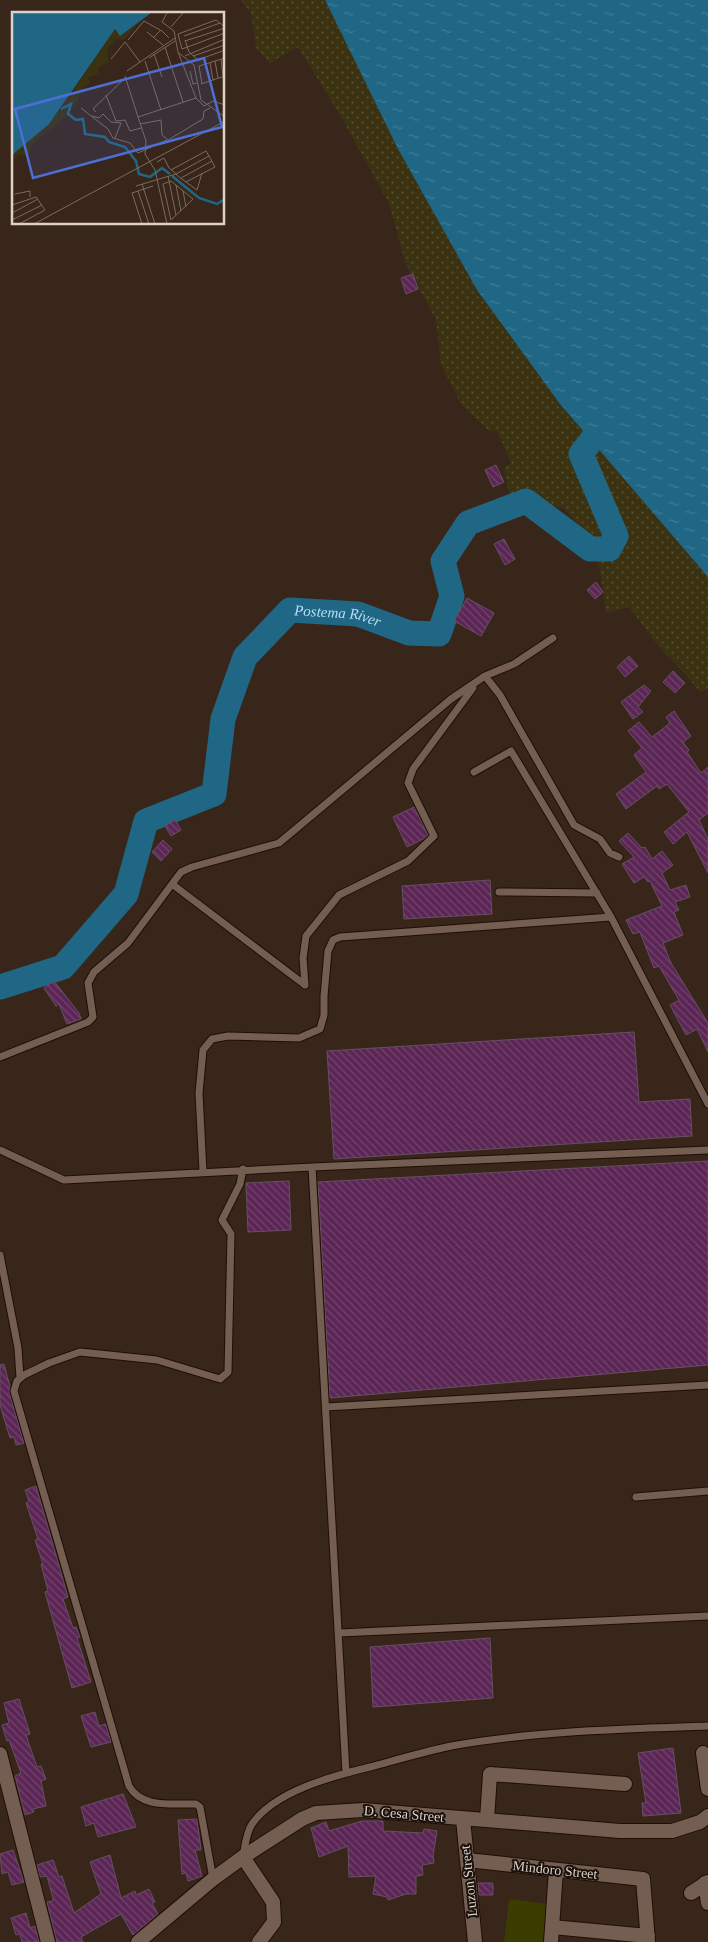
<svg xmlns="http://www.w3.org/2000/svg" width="708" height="1942" viewBox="0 0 708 1942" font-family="'Times New Roman',serif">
  <defs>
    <pattern id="sand-dots" width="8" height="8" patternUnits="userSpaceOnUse" patternTransform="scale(1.25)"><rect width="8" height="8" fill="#3a3211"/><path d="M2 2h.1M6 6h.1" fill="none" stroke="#564f32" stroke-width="1.8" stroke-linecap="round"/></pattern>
    <pattern id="water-ripples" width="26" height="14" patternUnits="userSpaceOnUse" patternTransform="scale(1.25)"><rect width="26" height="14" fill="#206785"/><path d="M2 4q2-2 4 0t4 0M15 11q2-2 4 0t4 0" fill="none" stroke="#407c95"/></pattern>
    <pattern id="building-back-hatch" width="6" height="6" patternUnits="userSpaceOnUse" patternTransform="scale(1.25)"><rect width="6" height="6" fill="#5b2555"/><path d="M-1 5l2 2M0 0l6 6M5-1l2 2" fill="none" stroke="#72446c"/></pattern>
  </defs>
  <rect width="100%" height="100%" fill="#39261a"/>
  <path fill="#3c3c00" d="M509,1899L548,1904L543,1942H504Z"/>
  <path fill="url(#sand-dots)" d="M241,0H325L398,149L477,290L560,404L708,577V689L700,692L687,676L659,647L629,607L606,613L601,576L592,539L564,509L532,499L510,497L504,468L511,463L497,431H489L461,404L441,364L436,320L405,262L389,203L337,110L298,47L270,63L256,48L251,13Z"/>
  <path fill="url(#water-ripples)" d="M325,0H708V577L560,404L477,290L398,149Z"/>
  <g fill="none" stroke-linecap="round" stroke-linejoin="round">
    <path stroke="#206785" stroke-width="25" id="s1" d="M0,987L63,967L126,894L146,821L214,794L223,719L245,657L290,610L358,614L409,633L439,634L452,596L443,561L468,523L526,501L590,549H609L616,536L581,454L591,441"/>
  </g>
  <path fill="url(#building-back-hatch)" stroke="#645161" d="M413,274L418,289L406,294L401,278Z
    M496,465L504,482L493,487L485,470Z
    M504,539L515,559L505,565L494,544Z
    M596,582L603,592L595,599L587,590Z
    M467,598L494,613L481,636L454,621Z
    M629,656L638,666L625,677L617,667Z
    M673,671L685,683L675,693L663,682Z
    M644,685L651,691L638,707L643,712L633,719L621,702Z
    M674,711L691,736L683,742L689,750L687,752L701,773L708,767V813L699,820L708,839V873L687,832L673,844L664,832L689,812L667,784L659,789L657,786L626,809L616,794L646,772L634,755L642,748L628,731L639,722L652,737L670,723L666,717Z
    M414,807L428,835L423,839L407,847L393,817Z
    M175,820L181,830L171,836L165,826Z
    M628,833L642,848L645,847L652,859L662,851L673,865L662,873L670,890L686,885L690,897L675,902L679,910L674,912L683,935L663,943L671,963L708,1023V1052L697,1029L686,1035L670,1005L679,1000L659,966L654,968L640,932L633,934L626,920L662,906L650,881L648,882L644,877L634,883L622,864L634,857L619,841Z
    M163,840L172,849L161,861L152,852Z
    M490,880L492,914L404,919L402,886Z
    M54,981L79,1013L81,1019L67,1024L59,1004L56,1006L44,988Z
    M634,1032L639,1102L690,1099L692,1136L334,1159L327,1051Z
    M708,1161V1365L330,1398L318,1182Z
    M289,1181L291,1230L248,1232L246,1183Z
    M4,1364L10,1387L9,1392L24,1443L16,1445L14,1437L10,1438L0,1405V1365Z
    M36,1486L68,1597L63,1599L73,1628L76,1627L80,1637L77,1638L91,1682L72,1688L45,1592L48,1591L41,1564H43L35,1540L38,1539L26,1503L29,1501L25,1490Z
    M490,1638L493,1698L373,1707L370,1647Z
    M19,1699L30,1734L26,1735L37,1767L41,1766L46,1779L41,1781L46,1806L33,1809L34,1812L25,1815L15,1776L21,1773L9,1740L7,1741L2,1725L9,1723L4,1703Z
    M95,1712L99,1726L106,1724L111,1742L91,1747L81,1716Z
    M673,1748L681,1813L643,1816L642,1803H646L638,1753Z
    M123,1794L136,1827L98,1837L94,1823L86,1826L81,1807Z
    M197,1819L201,1850H195L202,1876L188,1881L186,1873L182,1874L178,1820Z
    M362,1821H383V1831L423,1833L424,1829L437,1831L433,1856L434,1863L422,1865L423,1875L416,1876V1894H406L388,1900L387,1897L373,1894L376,1876L349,1877L348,1846L319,1857L311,1828L326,1822L329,1831Z
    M13,1850L24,1882L12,1885L8,1872L2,1874L0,1854Z
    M110,1855L121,1898L135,1891L136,1895L149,1889L155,1902L152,1903L158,1914L133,1935L121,1914L81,1937L83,1942H57L47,1902L53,1901V1898L47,1876L40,1877L37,1865L53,1860L59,1877L62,1876L74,1913L101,1894L90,1862Z
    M478,1883H493V1895H479Z
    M26,1913L30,1928L35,1926L39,1942H22L20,1934L16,1935L11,1918Z"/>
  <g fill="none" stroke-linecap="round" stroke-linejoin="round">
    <g stroke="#200e05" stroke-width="9">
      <path id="service" d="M485,676L500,695L574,825L600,839L610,853L619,857
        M474,772L511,751L611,917L708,1104
        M172,884L305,985
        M499,892L597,893
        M305,985L303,958L306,936L339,895L408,861L434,836L408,783L413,769L473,688
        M0,1057L88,1022L93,1017L88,983L94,972L128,943L181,872L192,867L279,843L451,699L485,676L514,664L553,638
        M0,1150L64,1180L312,1167
        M203,1172L199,1093L203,1050L212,1039L228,1036L299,1038L320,1029L324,1015V996L328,951L333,940L340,937L611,917
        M0,1255L18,1348L20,1378
        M326,1407L708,1385
        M636,1497L708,1491
        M339,1633L708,1616
        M346,1773L312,1167L708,1150
        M243,1857C245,1846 246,1833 252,1824C275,1791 333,1776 370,1767C396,1760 423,1752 451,1746C533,1731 624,1729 708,1726
        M213,1879L200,1807L196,1804C172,1803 142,1809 129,1786L14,1391L17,1381L24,1375L49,1363L80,1352L157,1360L220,1379L228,1372L231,1234L222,1220L240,1184L243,1169"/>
    </g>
    <g stroke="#200e05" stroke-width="16">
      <path id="minor" d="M703,1753L708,1789
        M0,1754L48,1942
        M463,1819L475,1942
        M487,1820L490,1774L625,1784
        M243,1857L273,1902L274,1922L259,1942
        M467,1860L643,1879L648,1942
        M705,1883L708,1903
        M691,1893L708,1882
        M552,1927L648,1936
        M138,1942L213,1879L243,1857L302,1819L316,1813L363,1810L620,1831H672L700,1822L708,1816
        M551,1942L556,1870"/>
    </g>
    <use href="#service" stroke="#745e51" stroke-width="7"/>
    <use href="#minor" stroke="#745e51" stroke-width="14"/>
  </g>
  <g text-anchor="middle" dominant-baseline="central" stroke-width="4" stroke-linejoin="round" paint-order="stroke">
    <g font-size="14" fill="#ddd0c9" stroke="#1a110c">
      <text transform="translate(404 1814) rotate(5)">D. Cesa Street</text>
      <text transform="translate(555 1870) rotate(6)">Mindoro Street</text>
      <text transform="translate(469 1881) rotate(-96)">Luzon Street</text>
    </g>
    <g font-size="15" font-style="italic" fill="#b4dff5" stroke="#1a110c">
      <text stroke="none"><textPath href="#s1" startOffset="566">Postema River</textPath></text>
    </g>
  </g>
  <g transform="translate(12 12)">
    <rect width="212" height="212" fill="#39261a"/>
    <path d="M125,12L112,28L104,27L95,37L97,50L86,56L87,62L76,66L79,70L69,78L65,91L56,98V103L23,130L18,136L19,140L11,144L7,142L0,148V143L46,101L103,17L108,23Z" fill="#3a3211"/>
    <path d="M0,1H139L108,24L103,17L37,112L0,143Z" fill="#206785"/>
    <path fill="none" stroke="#206785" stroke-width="2.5" d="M49,97L59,92L56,102L64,108L71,107L73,122L93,125L97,130L113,135L124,149L127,162L138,165L150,156L158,162M160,164L187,186L205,192L213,187"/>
    <path fill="none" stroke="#7b6a60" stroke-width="1" d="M155,1L150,10L162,19L166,40L184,86L192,94L201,89L213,93M159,15L171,1M213,15L204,8L166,22L170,37L213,21M135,20L151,33M172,24L208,11M142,25L149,18L157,26M116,28L132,9L148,18M173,28L177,40L187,49M173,29L213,16M153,35L171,90M167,41L182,53L189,88L213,105M142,42L150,65M173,44L213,27M181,44L213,33M137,46L163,29M99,47L113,30L128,50M209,47L211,64M186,48L213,38M133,49L149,98M203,49L206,66M198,51L201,68M115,59L163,26M178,59L181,72L185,71M113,64L126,105L184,86M189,72L213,64M190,72L187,54L213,46M94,83L104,109L113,108L118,119L129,116M69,96L96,117L101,126L118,131L126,141L155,128M84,100L81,97L114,65M80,104L87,106L91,102L99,110L109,111L103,126M126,105L134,129L133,142L143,158L155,212M128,112L149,108L150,123L156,128L191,107L192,99L198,96M159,158L194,139L197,144M156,164L164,203M169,166L200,149M159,169L181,187L159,208L151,172ZM174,170L185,178L190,161M130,172L143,212M164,173L169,199M124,174L164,162L197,144L203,155L174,170L167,165L162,160L157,156L152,146L145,150M126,179L137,212M171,179L174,195M3,182L18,179V185M0,193L24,185L33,198L7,212M0,201L26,187M0,208L30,193M22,212L213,109M130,212L120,181L141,174"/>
    <path fill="#4d6ed4" fill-opacity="0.15" stroke="#4d6ed4" stroke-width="2.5" d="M192,46L210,115L21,166L3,97Z"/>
    <rect width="212" height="212" fill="none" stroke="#ddd0c9" stroke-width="2.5"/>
  </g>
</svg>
